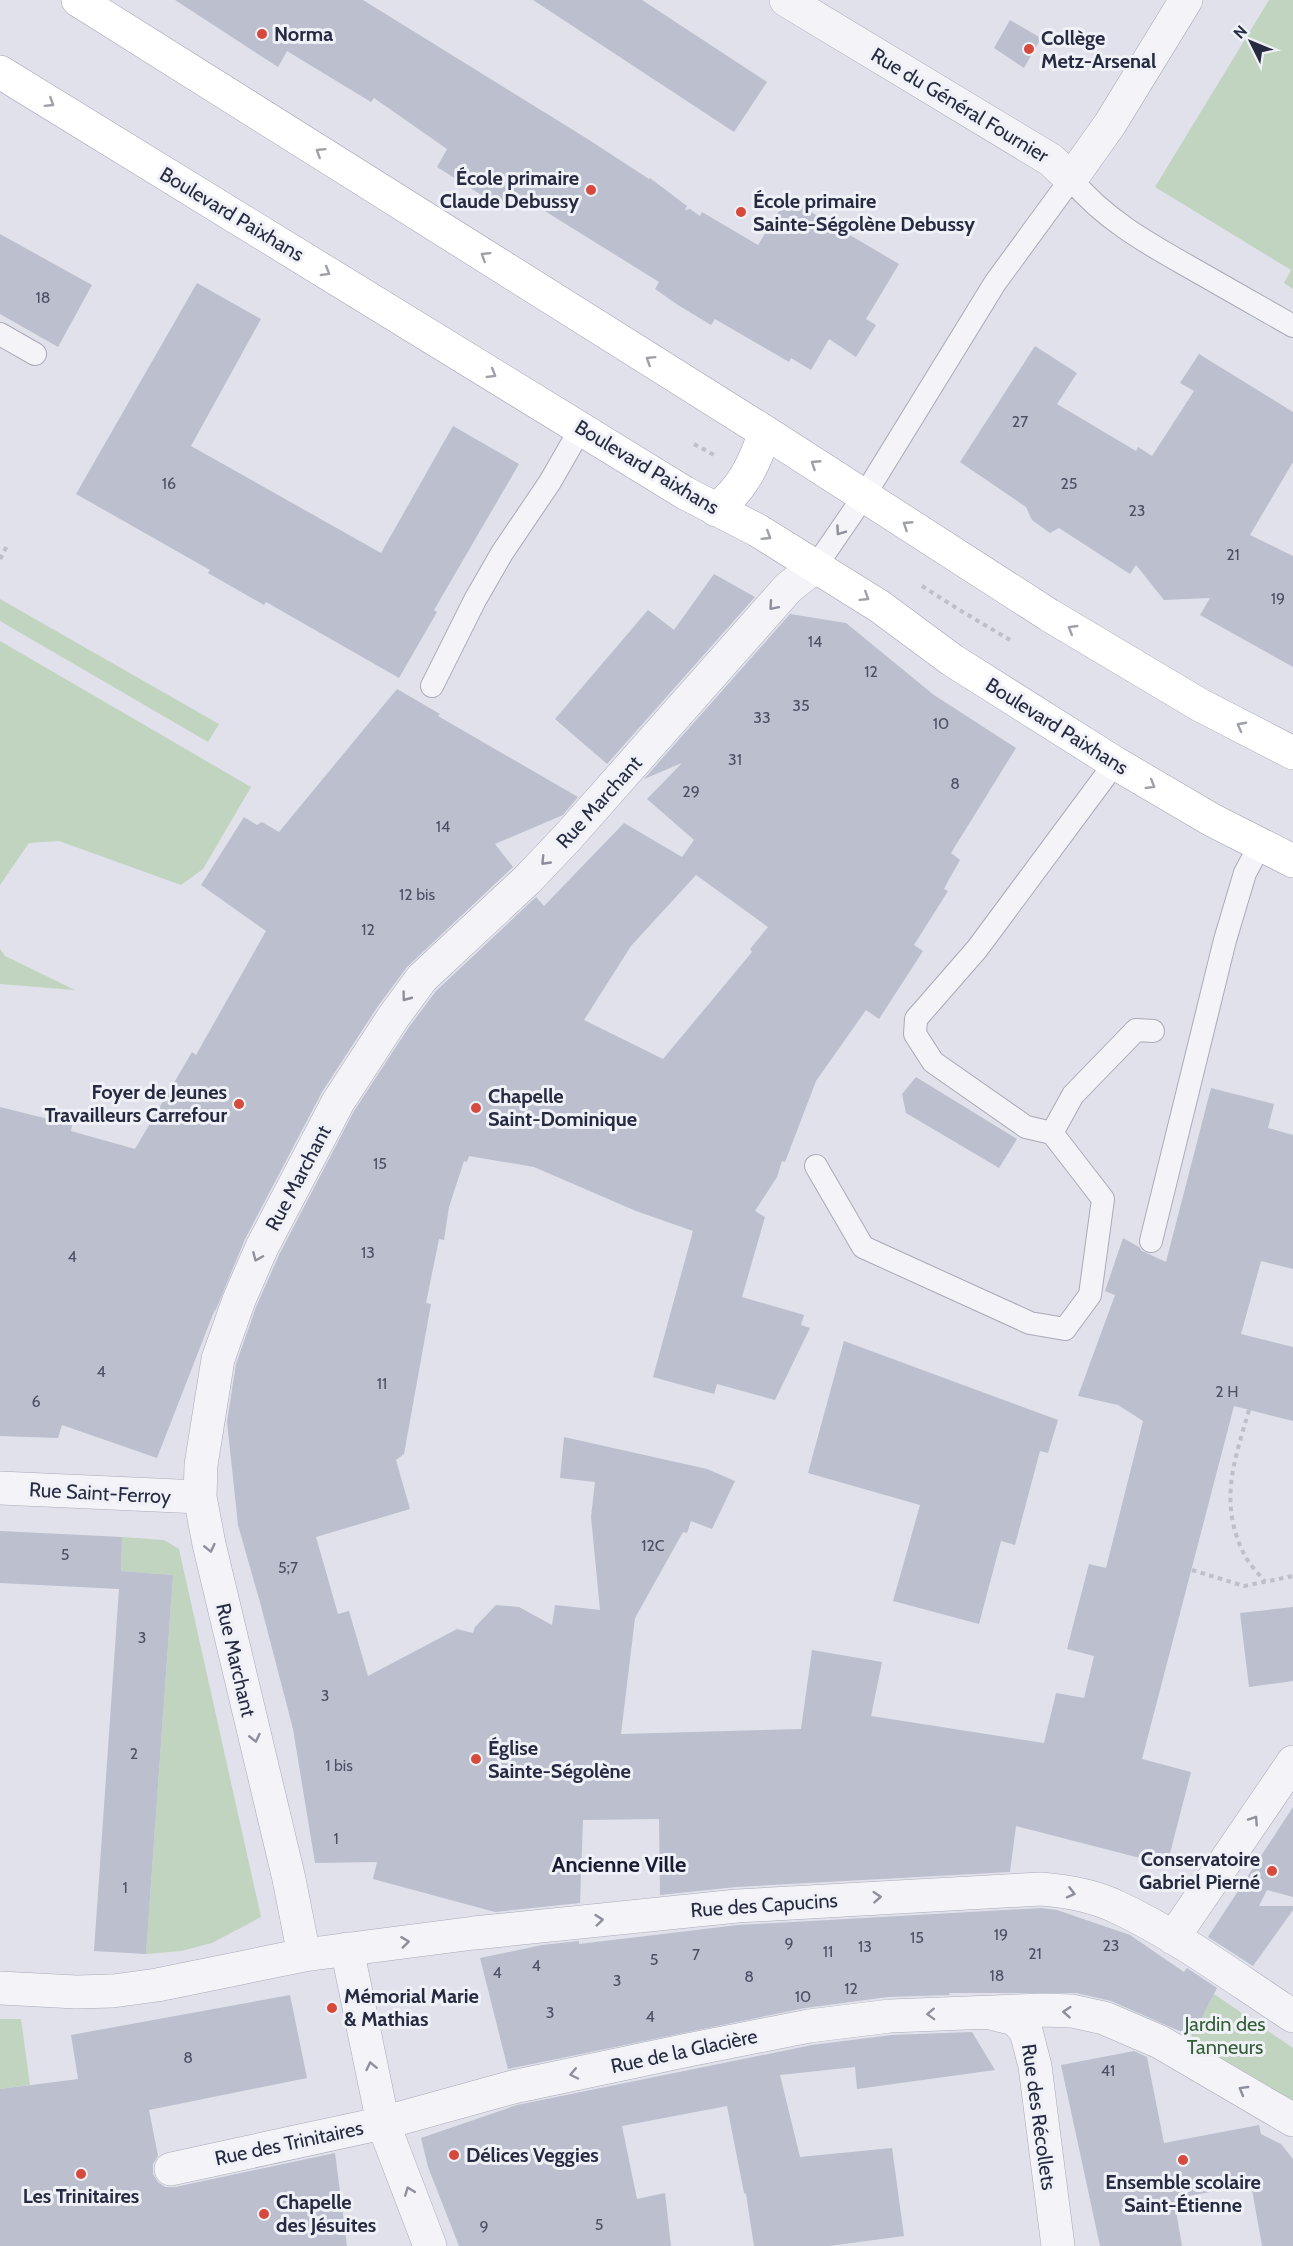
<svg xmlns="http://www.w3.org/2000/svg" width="1293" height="2246" viewBox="0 0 1293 2246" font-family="Cabin,sans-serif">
  <rect width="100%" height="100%" fill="#e0e1ea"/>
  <path fill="#c1d4c0" d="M1269,0H1293V289L1284,283L1291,270L1155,187Z
    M0,599L219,724L208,742L0,621Z
    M0,641L251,787L203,869L181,885L59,841L29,843L0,885Z
    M0,949L5,956L75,990L0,984Z
    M122,1537L164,1540L179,1549L261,1917L212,1943L181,1951L146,1954L173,1575L121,1571Z
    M1214,1994L1293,2048V2103L1186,2047Z
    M0,2019H21L30,2085L0,2089Z"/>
  <path fill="#bcbfcd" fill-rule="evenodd" d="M175,0H363L586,138L649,179L650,178L687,206L685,210L690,209L700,216L702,212L758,245L787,198L899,264L866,319L876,325L856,357L829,339L811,370L791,358L789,362L715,319L711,325L678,305L655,289L659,282L511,190L499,206L437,167L447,149L374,98L371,102L287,51L278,67Z
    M533,0H642L767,82L734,132Z
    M1010,20L1041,38L1024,68L994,48Z
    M0,234L92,285L58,347L0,314Z
    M197,283L261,319L191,446L381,553L453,426L519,464L434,610L437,612L399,678L266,602L264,605L208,573L210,570L76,494Z
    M1035,346L1077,373L1057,404L1136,451L1138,447L1152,456L1194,391L1180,383L1199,354L1293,412V462L1250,535L1293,556V667L1200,615L1210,598L1164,600L1136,565L1130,574L1059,528L1050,533L1032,520L1026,507L960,462Z
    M714,574L755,597L607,764L555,719L648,610L674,630Z
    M790,614L846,623L934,695L1016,748L951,853L960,860L947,883L944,889L948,891L914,945L923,951L879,1019L866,1010L816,1081L785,1162L782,1161L777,1177L755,1211L765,1217L742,1297L804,1315L801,1325L810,1328L775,1400L717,1384L714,1394L653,1377L693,1231L636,1211L534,1167L469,1156L467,1162L464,1161L449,1207L444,1240L439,1239L426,1303L431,1304L404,1454L396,1460L410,1509L316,1537L338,1614L349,1611L368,1676L457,1629L473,1633L475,1627L496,1605L519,1607L552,1625L555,1605L600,1610L591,1517L595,1482L560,1478L564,1437L707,1469L735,1481L712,1529L691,1521L687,1533L683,1532L635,1618L621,1734L801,1729L812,1650L882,1662L871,1716L1044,1743L1056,1693L1084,1698L1094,1656L1067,1649L1089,1564L1106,1568L1143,1421L1118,1405L1078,1396L1115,1295L1105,1291L1123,1238L1139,1247L1142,1251L1166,1262L1211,1088L1274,1104L1268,1128L1293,1135V1269L1261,1261L1241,1334L1293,1347V1421L1234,1406L1142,1759L1191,1772L1167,1865L1016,1826L1010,1872L736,1887L660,1895L659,1819L583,1820L580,1903L495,1912L373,1879L377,1862L315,1863L293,1729L261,1606L238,1525L227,1422L236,1364L256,1307L279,1255L354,1111L409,1027L436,991L536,897L544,906L624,823L682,857L694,840L647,799L682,763L644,779ZM696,875L768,927L750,949L752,952L663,1059L584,1020L631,946Z
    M397,689L440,714L438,716L578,797L563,815L495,844L513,867L407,967L378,1006L322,1092L245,1239L215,1312V1309L157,1458L62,1425L58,1438L0,1436V1107L72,1125L71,1131L135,1149L192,1052L196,1055L266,931L201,885L244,817L257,825L262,822L279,832Z
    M916,1077L1017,1139L999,1168L906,1113L902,1094Z
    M844,1341L1058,1420L1048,1453L1040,1451L1015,1545L1001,1541L979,1624L893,1601L920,1505L808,1473Z
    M0,1531L122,1537L121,1571L173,1575L146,1954L94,1951L119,1589L0,1583Z
    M1293,1607V1681L1249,1687L1240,1613Z
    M1293,1807V1897L1267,1890L1259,1906H1293V1910L1253,1966L1208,1937Z
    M1041,1908L1057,1910L1130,1935L1184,1972L1187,1968L1217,1988L1193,2035L1177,2030L1111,2001L1076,1993H949L950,1995L888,1997L805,2008L508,2069L480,1958L542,1945L579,1941V1944L738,1925Z
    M290,1995L307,2078L149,2110L158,2156L153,2164V2174L158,2182L165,2187H175L335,2153L347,2246H0V2089L78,2079L71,2035Z
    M972,2032L995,2070L857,2089L855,2067L780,2075L800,2157L892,2148L904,2236L829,2246H754L746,2194L744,2193L727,2106L622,2126L637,2199L665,2193L671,2246H459L428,2167L421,2138L517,2105L812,2045L892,2035Z
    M1134,2051L1147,2057L1164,2143L1259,2125L1261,2134L1281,2144L1293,2159V2246H1262L1251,2184L1174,2199L1182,2246H1100L1061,2065Z"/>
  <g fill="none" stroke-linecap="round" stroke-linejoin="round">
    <g stroke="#a8aab8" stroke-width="24">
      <path id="lane" d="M0,334L35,354
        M816,566L864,496L995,283L1071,179C1105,220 1147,243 1193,269C1226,288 1260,307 1293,326
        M432,686L475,600L502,553L550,482L581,428
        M1052,1133L1073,1095L1136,1030L1153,1031
        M816,1166L863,1247L1030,1323L1065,1329L1090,1295L1103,1199L1052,1133L1026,1127L933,1062L915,1034L916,1019L977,949L1115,763
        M1151,1241L1225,940L1245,873L1260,845"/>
    </g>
    <g stroke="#a8aab8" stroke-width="34">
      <path id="street" d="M786,0L1051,160L1071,179L1110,124L1186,0
        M0,1488L200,1497
        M1173,1938L1293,1762
        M347,1949L383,2123L430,2246
        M304,1955L289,1879L209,1544L200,1497L201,1465L218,1359L239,1300L262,1247L338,1102L394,1016L422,978L527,880L567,838L788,588L816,566
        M0,1988L76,1992L113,1991L157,1985L304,1955L474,1933L737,1906L1041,1889C1067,1891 1094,1896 1117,1907C1179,1936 1236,1979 1293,2016
        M990,2013L1015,2019L1026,2031L1035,2066L1058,2246
        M171,2169L383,2123L513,2087L688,2050L809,2026L890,2016L1043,2010L1072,2011L1104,2018L1160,2042L1293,2120"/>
    </g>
    <g stroke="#9ea2b6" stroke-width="34">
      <path id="primary" d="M78,0L765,432L1049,615L1200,705L1293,753
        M0,72L685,493L757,530L879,606L952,660L1115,763L1212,820L1293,861
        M716,510C743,488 754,465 765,432"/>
    </g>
    <path stroke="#bebfc9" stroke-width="4" stroke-dasharray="4.5 4.5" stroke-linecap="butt" d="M694,444L714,455
      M0,559L8,544
      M922,586L958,609L1010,640
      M1249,1410C1234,1462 1218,1503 1245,1556C1250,1565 1259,1574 1265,1582
      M1192,1570L1244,1586L1293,1576"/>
    <use href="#lane" stroke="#f3f3f8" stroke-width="22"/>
    <use href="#street" stroke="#f3f3f8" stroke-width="33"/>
    <use href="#primary" stroke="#fff" stroke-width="33"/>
  </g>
  <defs><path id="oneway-chevron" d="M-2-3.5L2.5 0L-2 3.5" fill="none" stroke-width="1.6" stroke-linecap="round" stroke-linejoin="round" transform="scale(1.5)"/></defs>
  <g stroke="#9ea0aa">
    <use href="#oneway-chevron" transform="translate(50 103) rotate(32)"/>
    <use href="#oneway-chevron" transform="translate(320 152) rotate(-148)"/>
    <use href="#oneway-chevron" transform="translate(485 256) rotate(-148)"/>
    <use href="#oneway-chevron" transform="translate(326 272) rotate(31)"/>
    <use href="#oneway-chevron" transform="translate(650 360) rotate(-148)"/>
    <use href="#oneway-chevron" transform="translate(492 374) rotate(31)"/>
    <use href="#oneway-chevron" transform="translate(815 464) rotate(-147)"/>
    <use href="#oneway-chevron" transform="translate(907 525) rotate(-147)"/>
    <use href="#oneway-chevron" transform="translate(767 536) rotate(32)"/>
    <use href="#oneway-chevron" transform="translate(865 597) rotate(32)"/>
    <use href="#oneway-chevron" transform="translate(1072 629) rotate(-149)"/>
    <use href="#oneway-chevron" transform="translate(1241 726) rotate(-152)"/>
    <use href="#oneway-chevron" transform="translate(1151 785) rotate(31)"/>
  </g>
  <g stroke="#8d8f9d">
    <use href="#oneway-chevron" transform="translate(840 531) rotate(125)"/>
    <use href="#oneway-chevron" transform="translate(773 606) rotate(131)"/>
    <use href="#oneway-chevron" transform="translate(545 861) rotate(134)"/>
    <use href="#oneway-chevron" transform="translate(406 997) rotate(127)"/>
    <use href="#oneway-chevron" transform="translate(257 1257) rotate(113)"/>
    <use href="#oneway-chevron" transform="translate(210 1548) rotate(77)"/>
    <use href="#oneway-chevron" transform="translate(255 1738) rotate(77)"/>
    <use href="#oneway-chevron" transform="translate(1254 1820) rotate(-56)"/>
    <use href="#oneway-chevron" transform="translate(1071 1893) rotate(14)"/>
    <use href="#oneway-chevron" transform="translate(877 1897) rotate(-4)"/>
    <use href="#oneway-chevron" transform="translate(599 1920) rotate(-6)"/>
    <use href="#oneway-chevron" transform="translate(405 1942) rotate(-7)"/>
    <use href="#oneway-chevron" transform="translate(1067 2012) rotate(-176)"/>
    <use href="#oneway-chevron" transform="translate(931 2014) rotate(178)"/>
    <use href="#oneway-chevron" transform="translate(371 2066) rotate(-102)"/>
    <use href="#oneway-chevron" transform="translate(574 2074) rotate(168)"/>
    <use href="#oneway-chevron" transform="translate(1243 2090) rotate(-150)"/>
    <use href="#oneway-chevron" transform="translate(409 2191) rotate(-111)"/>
  </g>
  <g fill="#d64a3d" stroke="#eff1f7" stroke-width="2">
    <circle cx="262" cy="34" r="6"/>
    <circle cx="1029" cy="49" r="6"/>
    <circle cx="591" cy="190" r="6"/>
    <circle cx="741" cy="212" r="6"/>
    <circle cx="239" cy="1104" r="6"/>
    <circle cx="476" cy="1108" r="6"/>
    <circle cx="476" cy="1759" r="6"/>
    <circle cx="1272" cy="1871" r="6"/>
    <circle cx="332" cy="2008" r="6"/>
    <circle cx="454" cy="2155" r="6"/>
    <circle cx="1183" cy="2160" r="6"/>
    <circle cx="81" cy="2174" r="6"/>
    <circle cx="264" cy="2214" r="6"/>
  </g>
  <g text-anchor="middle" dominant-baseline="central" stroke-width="6" stroke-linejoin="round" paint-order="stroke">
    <g font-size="16" fill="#4c5065">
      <text x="43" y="297">18</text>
      <text x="1020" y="421">27</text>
      <text x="169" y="483">16</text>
      <text x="1069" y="483">25</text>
      <text x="1137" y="510">23</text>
      <text x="1233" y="554">21</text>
      <text x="1278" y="598">19</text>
      <text x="815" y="641">14</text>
      <text x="871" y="671">12</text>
      <text x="801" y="705">35</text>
      <text x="762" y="717">33</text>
      <text x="941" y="723">10</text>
      <text x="735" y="759">31</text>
      <text x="955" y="783">8</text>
      <text x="691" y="791">29</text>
      <text x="443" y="826">14</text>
      <text x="417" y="894">12 bis</text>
      <text x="368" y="929">12</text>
      <text x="380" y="1163">15</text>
      <text x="368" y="1252">13</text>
      <text x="72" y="1256">4</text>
      <text x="101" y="1371">4</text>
      <text x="382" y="1383">11</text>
      <text x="1227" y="1391">2 H</text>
      <text x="36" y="1401">6</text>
      <text x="653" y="1545">12C</text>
      <text x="65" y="1554">5</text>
      <text x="288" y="1567">5;7</text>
      <text x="142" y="1637">3</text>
      <text x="325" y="1695">3</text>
      <text x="134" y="1753">2</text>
      <text x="339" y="1765">1 bis</text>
      <text x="336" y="1838">1</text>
      <text x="125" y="1887">1</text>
      <text x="1001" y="1934">19</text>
      <text x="917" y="1937">15</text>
      <text x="789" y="1943">9</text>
      <text x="1111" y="1945">23</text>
      <text x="865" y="1946">13</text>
      <text x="828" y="1951">11</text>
      <text x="1035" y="1953">21</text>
      <text x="696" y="1954">7</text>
      <text x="654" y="1959">5</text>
      <text x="536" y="1965">4</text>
      <text x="497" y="1972">4</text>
      <text x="997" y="1975">18</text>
      <text x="749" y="1976">8</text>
      <text x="617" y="1980">3</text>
      <text x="851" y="1988">12</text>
      <text x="803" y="1996">10</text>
      <text x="550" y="2012">3</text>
      <text x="650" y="2016">4</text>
      <text x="188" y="2057">8</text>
      <text x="1108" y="2070">41</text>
      <text x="599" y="2224">5</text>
      <text x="484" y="2226">9</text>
    </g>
    <g font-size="20" font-weight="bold" fill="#272b42" stroke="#eff1f7" text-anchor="start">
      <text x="274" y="34">Norma</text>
      <text x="1041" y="38">Collège<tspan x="1041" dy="23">Metz-Arsenal</tspan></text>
      <text x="579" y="178" text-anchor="end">École primaire<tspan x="579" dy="23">Claude Debussy</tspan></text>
      <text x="753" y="201">École primaire<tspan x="753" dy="23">Sainte-Ségolène Debussy</tspan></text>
      <text x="227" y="1092" text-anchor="end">Foyer de Jeunes<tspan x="227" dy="23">Travailleurs Carrefour</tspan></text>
      <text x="488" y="1096">Chapelle<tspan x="488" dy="23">Saint-Dominique</tspan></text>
      <text x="488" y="1748">Église<tspan x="488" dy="23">Sainte-Ségolène</tspan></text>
      <text x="1260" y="1859" text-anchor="end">Conservatoire<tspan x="1260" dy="23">Gabriel Pierné</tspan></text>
      <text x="344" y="1996">Mémorial Marie<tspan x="344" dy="23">&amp; Mathias</tspan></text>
      <text x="466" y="2155">Délices Veggies</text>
      <text x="1183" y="2182" text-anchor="middle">Ensemble scolaire<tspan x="1183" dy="23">Saint-Étienne</tspan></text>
      <text x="81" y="2196" text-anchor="middle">Les Trinitaires</text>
      <text x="276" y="2202">Chapelle<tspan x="276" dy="23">des Jésuites</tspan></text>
    </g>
    <g font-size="20" fill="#272b42" stroke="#eff1f7">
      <text transform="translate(960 105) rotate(31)">Rue du Général Fournier</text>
      <text transform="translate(232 214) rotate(31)">Boulevard Paixhans</text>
      <text transform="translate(647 467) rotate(31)">Boulevard Paixhans</text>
      <text transform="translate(1057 726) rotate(32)">Boulevard Paixhans</text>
      <text transform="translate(599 802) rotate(-48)">Rue Marchant</text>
      <text transform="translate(298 1178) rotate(-62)">Rue Marchant</text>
      <text transform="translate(100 1493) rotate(3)">Rue Saint-Ferroy</text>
      <text transform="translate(236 1660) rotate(77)">Rue Marchant</text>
      <text transform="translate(764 1905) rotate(-4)">Rue des Capucins</text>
      <text transform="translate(684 2051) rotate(-12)">Rue de la Glacière</text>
      <text transform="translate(1039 2117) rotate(82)">Rue des Récollets</text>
      <text transform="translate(289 2143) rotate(-12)">Rue des Trinitaires</text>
    </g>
    <g font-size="20" fill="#345f36" stroke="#eff1f7">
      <text x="1225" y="2024">Jardin des<tspan x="1225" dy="23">Tanneurs</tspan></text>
    </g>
    <g font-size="22" font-weight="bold" fill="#1a1c33" stroke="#eff1f7">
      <text x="619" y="1864">Ancienne Ville</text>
    </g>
  </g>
  <g transform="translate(1251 42) rotate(313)" stroke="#eff1f7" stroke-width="4.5" paint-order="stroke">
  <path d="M0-4.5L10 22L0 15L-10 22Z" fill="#272b42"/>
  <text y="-9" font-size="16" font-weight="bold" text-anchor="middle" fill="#272b42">N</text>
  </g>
</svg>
